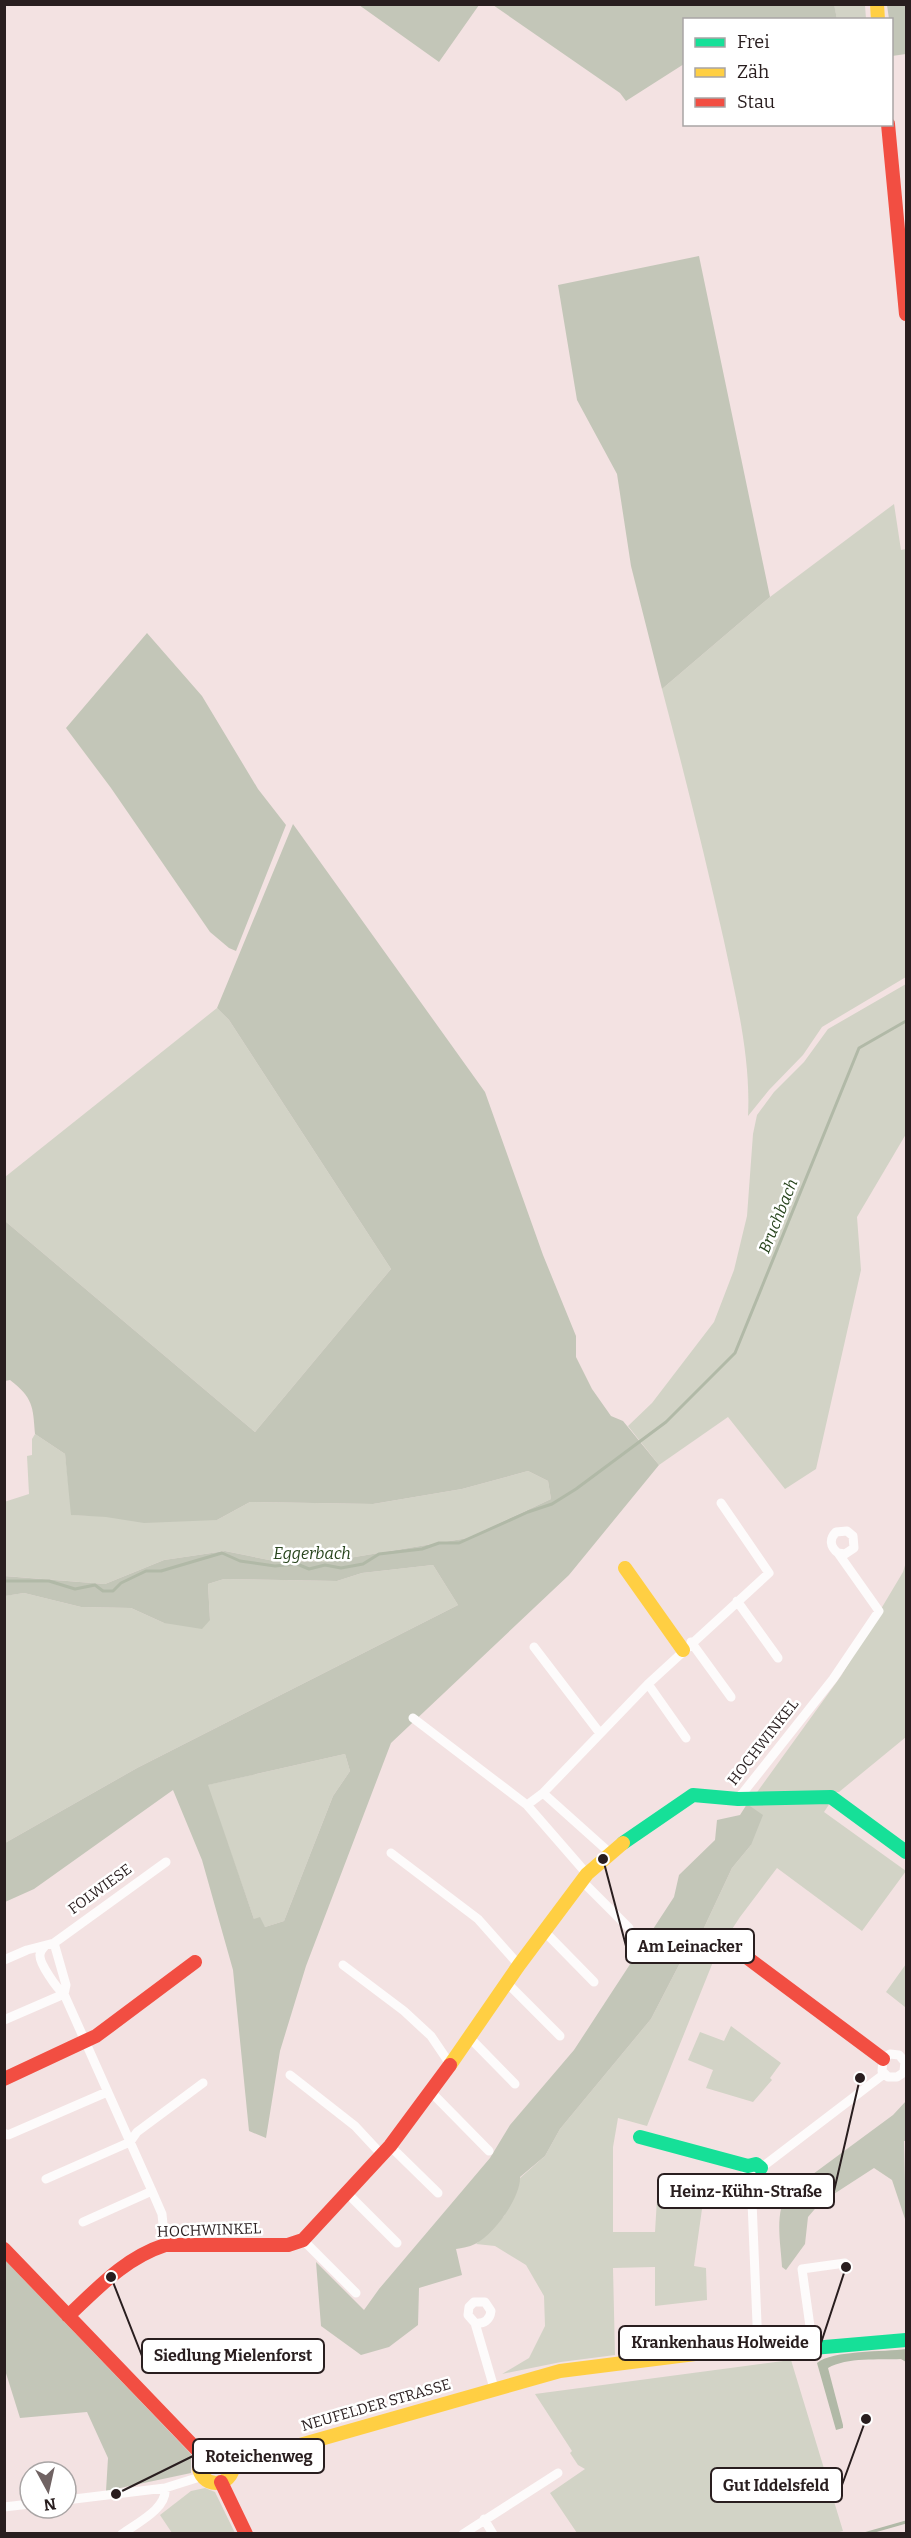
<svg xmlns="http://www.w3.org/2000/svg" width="911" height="2538" viewBox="0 0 911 2538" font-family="Bitter,serif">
  <rect width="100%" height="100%" fill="#f3e2e2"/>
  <path fill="#d2d3c6" d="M834,5H865L866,19H837Z
    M894,504L901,550L906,549V977L822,1027L803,1055L769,1090L748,1116C751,1058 736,998 724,941C705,856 684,772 662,689L770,597Z
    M906,984V1134L857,1217L861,1270L816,1469L785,1489L728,1417L659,1465L628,1426L652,1403L714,1322L734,1270L747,1216L753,1134L757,1115L774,1092L804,1062L828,1029Z
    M217,1008L229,1020L391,1269L255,1432L5,1221V1177Z
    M35,1434L65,1454L72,1515L217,1520L250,1502L373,1504L462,1489L528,1471L548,1481L551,1499L468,1538L325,1562L274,1561L225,1551L164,1560L105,1584L5,1576L4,1502L29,1494L27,1456L32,1455V1439Z
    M906,1562V1737L839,1792L755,1795L841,1676L903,1572Z
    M433,1565L458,1605L137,1768L5,1843L4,1596L24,1593L81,1607L131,1608L164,1623L210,1620L208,1584L224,1579L337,1581L362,1573Z
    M345,1754L350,1771L333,1796L284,1921L265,1927L254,1919L207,1785Z
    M830,1803L824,1812L906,1871L862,1931L777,1868L740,1917L717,1952L647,2126L618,2118L613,2147V2232H655L657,2199L702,2209L694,2266L706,2268L707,2300L655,2306V2267L613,2268L615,2355L561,2362L502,2374L529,2358L545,2326L544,2296L526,2265L495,2246L476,2244L504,2216L520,2178L545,2156L560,2129L651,2019L681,1961L702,1932L732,1868L751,1845L747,1804Z
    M906,1964V2006L905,2007L886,1992Z
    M731,2026L781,2063L770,2078L772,2080L753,2102L706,2088L713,2070L688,2060L700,2032L724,2041Z
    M791,2360L843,2531L831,2534L577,2533L550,2493L585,2469L578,2465L570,2453L572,2451L535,2394Z
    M205,2488L215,2492L235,2533H172L160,2515L191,2491Z"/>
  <path fill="#c3c6b8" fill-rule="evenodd" d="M834,4L837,19L684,20V64L626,101L620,93L493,5Z
    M359,5H479L439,62Z
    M887,5H906V54L892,56V20L889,19Z
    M699,256L770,597L662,689L631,566L617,474L577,400L558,285Z
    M147,633L202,696L258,789L286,825L236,951L229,948L210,932L111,788L66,728Z
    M293,824L485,1092L543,1255L576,1336V1357L592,1389L611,1416L623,1421L659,1465L569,1575L391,1743L306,1966L280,2051L266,2138L249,2131L233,1970L202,1860L173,1790L34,1889L5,1902V1843L137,1768L458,1605L433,1565L362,1573L337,1581L224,1579L208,1584L210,1620L202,1629L164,1623L131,1608L81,1607L24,1593L5,1596L4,1576L105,1584L164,1560L225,1551L274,1561L325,1562L468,1538L551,1499L548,1481L528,1471L462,1489L373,1504L250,1502L217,1520L144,1523L106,1517L71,1515L65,1454L35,1434C33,1406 33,1398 10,1380L5,1381V1221L255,1432L391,1269L229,1020L217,1008ZM345,1754L350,1771L333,1796L284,1921L265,1927L260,1917L254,1919L208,1785Z
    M747,1804L763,1815L751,1845L732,1868L702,1932L681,1961L651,2019L560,2129L545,2156L520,2177C521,2198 493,2235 475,2244C469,2247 462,2248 456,2249L462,2275L419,2288L418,2325L389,2347L361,2355L321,2326L316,2262L364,2310L379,2289L490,2158L510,2125L574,2050L674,1897L679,1875L715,1840L717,1820L740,1815Z
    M906,2101V2141H904L906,2222L892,2180L874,2168L820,2203L808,2217L805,2244L786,2270L782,2267C781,2244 773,2209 790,2191L893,2115Z
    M4,2259L191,2454V2473L106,2491L108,2458L87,2412L20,2418L5,2370Z"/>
  <path fill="#b1b9a7" d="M906,2349V2362L901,2359C879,2360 847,2357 828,2368L843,2425V2428L836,2430L817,2363C832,2350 885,2352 906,2349Z"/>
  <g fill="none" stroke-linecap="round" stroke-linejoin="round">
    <path stroke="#b1b9a7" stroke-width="3" d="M4,1581H49L75,1589L95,1585L103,1591H113L121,1583L146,1571H161L222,1553L240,1561L275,1566L297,1564L309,1569L325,1565L341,1568L363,1564L379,1554L422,1549L439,1543H459L528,1512L552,1504L576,1489L666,1422L735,1353L859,1048L906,1021
      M864,2534L906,2522"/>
    <path stroke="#fdfbfb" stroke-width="9" d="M737,1601L778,1658
      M691,1642L731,1697
      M534,1647L599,1732
      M648,1684L686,1738
      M413,1718L527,1805L587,1874
      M543,1793L610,1853
      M738,1799L833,1679L879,1611L838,1553L845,1554L854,1548L853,1536L847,1531L836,1532C829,1539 830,1547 838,1553
      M527,1805L543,1793L648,1684L769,1573L721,1503
      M391,1853L478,1919L519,1965
      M582,1881L629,1928
      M544,1931L594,1982
      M54,1943L66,1985L64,1994
      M45,1946C42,1949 40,1951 40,1955C39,1963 57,1989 64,1994L152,2191L162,2214L165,2245
      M4,1960L27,1950L54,1943L166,1862
      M343,1965L404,2011L431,2036L450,2064
      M507,1983L560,2036
      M4,2020L64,1994
      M469,2037L515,2084
      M904,2071L905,2062L899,2055L890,2054L883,2059L882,2071L888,2077H897L906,2071
      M290,2075L355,2126L382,2155
      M431,2092L489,2151
      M4,2133L8,2135L107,2092
      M390,2146L438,2193
      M748,2166L746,2172L751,2177L758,2348
      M751,2177L759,2176L761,2168L884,2074
      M46,2179L130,2142L137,2132L203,2083
      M347,2193L397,2243
      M83,2222L152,2191
      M303,2240L356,2293
      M475,2323C484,2324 490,2320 491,2311L485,2302H474L469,2307L468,2315L475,2323L494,2388
      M813,2348L802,2269L845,2263
      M66,2500L165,2488L203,2476
      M4,2507L30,2504
      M484,2519L493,2534
      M122,2534C137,2523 168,2508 165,2488
      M463,2534L558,2473"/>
    <path stroke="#16e098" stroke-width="14" d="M623,1843L693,1795L738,1799L831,1797L906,1852
      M640,2137L748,2166L756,2164L761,2168
      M695,2354L758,2348H813L906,2340"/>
    <path stroke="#ffcf43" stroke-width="14" d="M877,4L878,20
      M625,1568L683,1650
      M450,2065L519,1965L587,1874L623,1843
      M199 2466a17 17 0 1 1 34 0a17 17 0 1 1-34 0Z
      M233,2464L560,2371L695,2354"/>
    <path stroke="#f24e42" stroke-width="14" d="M888,124L906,314
      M737,1950L883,2059
      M4,2079L96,2036L195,1962
      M4,2249L203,2456
      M68,2316C98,2288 125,2258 165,2245H288L303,2240L390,2146L450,2065
      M221,2482L246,2534"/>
  </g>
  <g text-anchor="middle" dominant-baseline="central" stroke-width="5" stroke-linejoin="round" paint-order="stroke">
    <g font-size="15" fill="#291e1f" stroke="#fff">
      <text transform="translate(763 1742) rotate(-52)">HOCHWINKEL</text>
      <text transform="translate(100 1889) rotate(-36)">FOLWIESE</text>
      <text transform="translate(209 2230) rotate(-2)">HOCHWINKEL</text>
      <text transform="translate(376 2405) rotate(-16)">NEUFELDER STRASSE</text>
    </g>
    <g font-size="16" font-style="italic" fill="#27441c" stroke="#fff">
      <text transform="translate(778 1216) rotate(-68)">Bruchbach</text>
      <text x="312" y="1553">Eggerbach</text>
    </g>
  </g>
  <path fill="none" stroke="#291e1f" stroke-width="2" d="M603 1859L626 1946M860 2078L834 2191M846 2267L821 2343M111 2277L142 2356M116 2494L193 2456M866 2419L842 2485"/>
  <g fill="#291e1f" stroke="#fff" stroke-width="2">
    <circle cx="603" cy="1859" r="6"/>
    <circle cx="860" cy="2078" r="6"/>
    <circle cx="846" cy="2267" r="6"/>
    <circle cx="111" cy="2277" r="6"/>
    <circle cx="116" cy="2494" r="6"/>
    <circle cx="866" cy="2419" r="6"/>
  </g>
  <g fill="#fff" stroke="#291e1f" stroke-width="2">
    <rect x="626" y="1929" width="128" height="34" rx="6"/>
    <rect x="658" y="2174" width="176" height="34" rx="6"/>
    <rect x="619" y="2326" width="202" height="34" rx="6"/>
    <rect x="142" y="2339" width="182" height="34" rx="6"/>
    <rect x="193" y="2439" width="131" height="34" rx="6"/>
    <rect x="711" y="2468" width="131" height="34" rx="6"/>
  </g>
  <g font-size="16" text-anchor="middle" font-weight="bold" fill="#291e1f">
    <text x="690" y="1952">Am Leinacker</text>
    <text x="746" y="2197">Heinz-Kühn-Straße</text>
    <text x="720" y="2348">Krankenhaus Holweide</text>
    <text x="233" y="2361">Siedlung Mielenforst</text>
    <text x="259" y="2462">Roteichenweg</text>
    <text x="776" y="2491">Gut Iddelsfeld</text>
  </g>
  <rect width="911" height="2538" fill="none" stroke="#291e1f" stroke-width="12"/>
  <rect x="683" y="18" width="210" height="108" fill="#ffffff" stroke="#a9a5a5" stroke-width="1.5"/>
  <rect x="695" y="38" width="30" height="9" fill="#16e098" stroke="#a9a5a5" stroke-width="1.5"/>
  <text x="737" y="48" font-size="18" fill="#291e1f">Frei</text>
  <rect x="695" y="68" width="30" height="9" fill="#ffcf43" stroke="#a9a5a5" stroke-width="1.5"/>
  <text x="737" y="78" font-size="18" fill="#291e1f">Zäh</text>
  <rect x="695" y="98" width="30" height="9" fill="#f24e42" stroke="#a9a5a5" stroke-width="1.5"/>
  <text x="737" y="108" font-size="18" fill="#291e1f">Stau</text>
  <g transform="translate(48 2490) rotate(172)"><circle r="28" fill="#ffffff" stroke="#a9a5a5" stroke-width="1.5"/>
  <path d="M0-4.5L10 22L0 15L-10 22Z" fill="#706363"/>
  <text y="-9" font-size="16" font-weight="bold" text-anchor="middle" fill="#291e1f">N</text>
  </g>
</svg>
